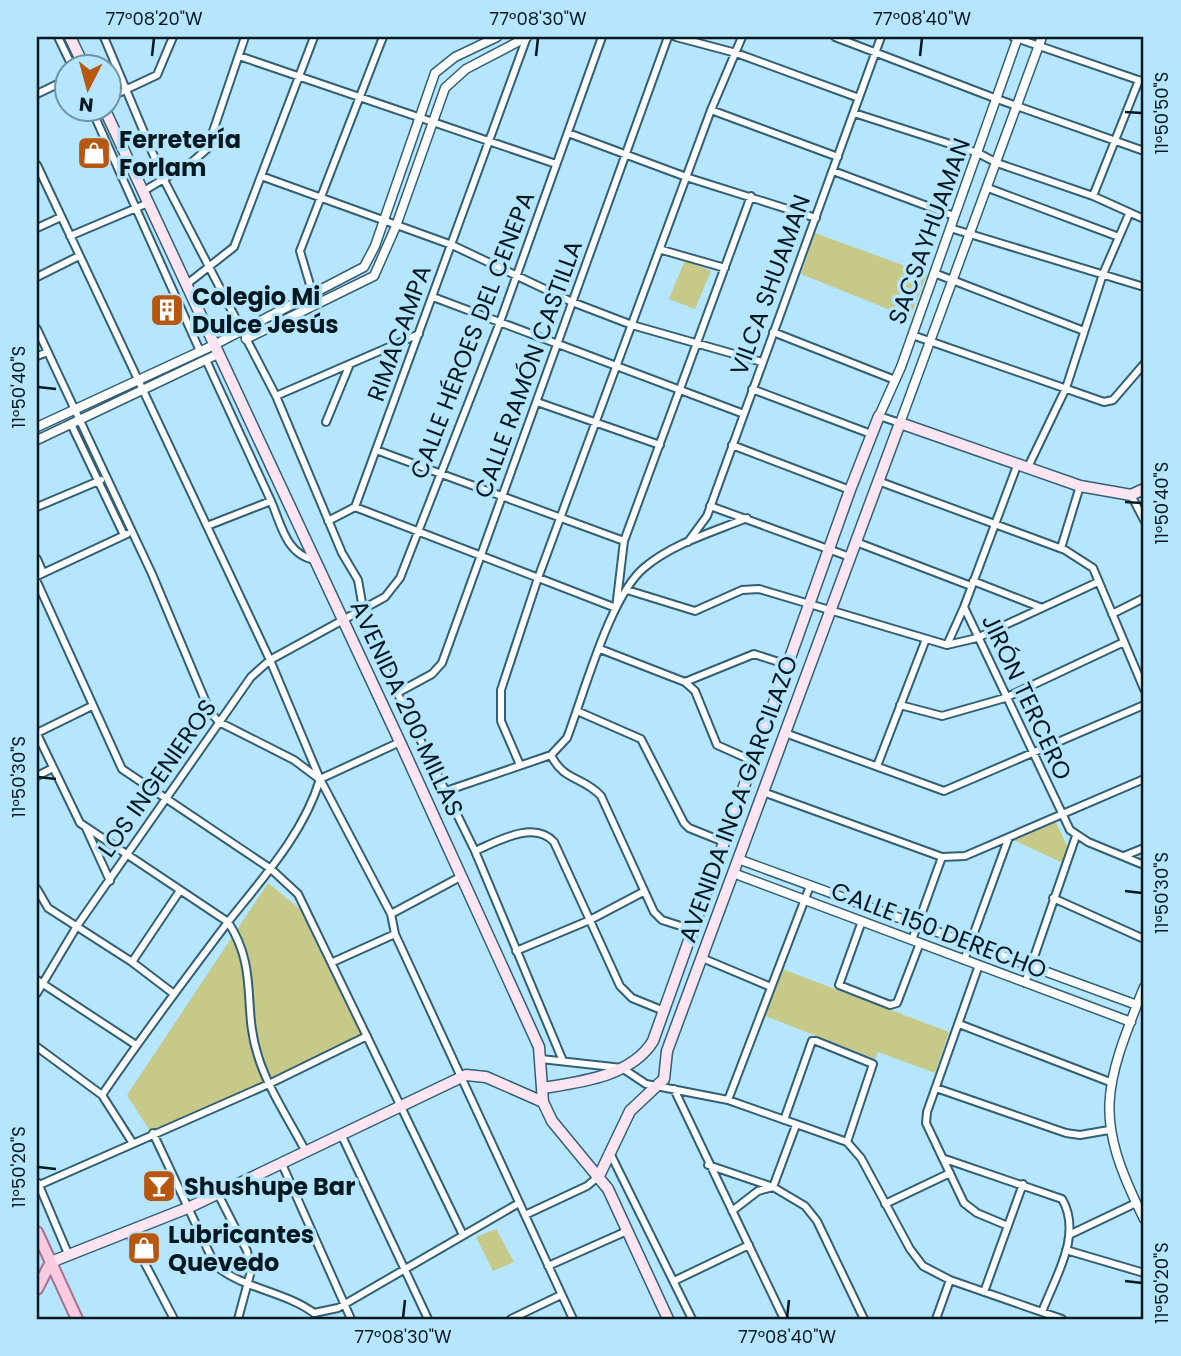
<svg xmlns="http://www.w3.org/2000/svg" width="1181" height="1356" viewBox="0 0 1181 1356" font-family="Poppins,sans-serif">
  <rect width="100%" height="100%" fill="#b5e6fe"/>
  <path fill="#c7c988" d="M815,233L927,274L910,318L801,274Z
    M685,260L711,271L695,309L669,299Z
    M1055,820L1068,848L1063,863L1011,839Z
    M268,883L299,908L361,1034L153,1136L127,1095Z
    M782,969L949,1032L935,1073L878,1052L875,1059L763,1015L771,987Z
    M496,1229L514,1262L493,1271L476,1237Z"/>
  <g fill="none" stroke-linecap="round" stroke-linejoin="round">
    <g stroke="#325f74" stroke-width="10">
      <path id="minor" d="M58,37L72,66
        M104,37L164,180L276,396L342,553L358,580L365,620L386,670L475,851L563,1061
        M676,37L736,53L859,98
        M835,37L997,99L1144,151
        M1013,37L1144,82
        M239,56L556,164
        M37,94L66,80
        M108,98L157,75L173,37
        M91,108L200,351
        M711,110L838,157
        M854,113L978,153L997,163L1093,196L1144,219
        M568,133L689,178L816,218
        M37,165L270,660L320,779L391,914L395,934L573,1319
        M833,171L954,216
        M261,176L452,245L572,302L632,325L762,362
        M988,188L1119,237
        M142,192L192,162L207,149L245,37
        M1093,196L1139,80
        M37,228L61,217
        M950,228L1144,287
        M70,236L148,203
        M662,250L725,268
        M934,273L1084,331
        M37,277L79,256
        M187,284L234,247L314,37
        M433,297L744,414
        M316,305L300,251L383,37
        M37,329L152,574L210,712L219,722L294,760L318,778
        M773,332L895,380
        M912,335L1104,402L1113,400L1144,364
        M37,356L48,352
        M206,360L271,501
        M752,389L871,434
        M276,396L419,334
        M537,402L660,445
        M879,416L900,423
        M326,422L350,364
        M71,424L124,535
        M732,445L850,490
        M376,450L624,541
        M1018,463L964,607L1070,830L1088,842L1144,865
        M1028,467L1066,388L1103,274L1129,214
        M878,481L1065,550L1093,568L1144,689
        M1131,495L1144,520
        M710,506L850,557
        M37,507L101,480
        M355,507L616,608L624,541L751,196
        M328,521L355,507L527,37
        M207,526L271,501C281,524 286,555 315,560
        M688,542L707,516L881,37
        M856,542L971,586
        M1061,548L1080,486
        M37,559L43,573
        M37,576L127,534
        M973,581L1042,608
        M37,582L122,769L271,869L298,894L463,1235
        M627,590L695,611L742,590L759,589L947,645L977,638L1098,582
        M1112,614L1144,598
        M947,645L964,607
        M600,649L685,682L754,654L788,665
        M685,682L695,691L717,745L753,761
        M397,693L432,674L442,663L668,37
        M900,705L942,716L1005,698L1124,642
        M577,711L641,739L684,823L689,828L724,842
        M37,733L92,706
        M785,733L944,791L1144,705
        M37,734L80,823L228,922C259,969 242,1008 258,1056C268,1089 290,1121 306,1152
        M551,755C563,781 584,777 601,796L654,912L662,920L693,930
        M520,765L501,721V690L538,578L711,110L742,37
        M877,766L926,639
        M37,776L53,768
        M443,792L551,755L567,738C584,694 610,595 645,567C674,543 713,532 747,518
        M763,792L942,857L965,856L1144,779
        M86,828L110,881
        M475,851C498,841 534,820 554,842L620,986L632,998L664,1011
        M1124,856L1144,848
        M37,889L48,908L132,962L174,994
        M1053,898L1144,939
        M391,914L462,876
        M862,921L839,985L890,1005L897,1003L920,943
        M912,940L942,857
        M516,951L590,920L643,892
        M702,958L771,987
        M964,960L1009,837
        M132,962L179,892
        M333,962L395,934
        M979,965L927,1112L926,1123L964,1203L977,1213L1008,1226
        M37,980L136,1045
        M1025,983L1076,836
        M37,993L77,926L251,677L270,660L385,597L400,578L500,322L602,37
        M959,1024L1110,1082
        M37,1047L102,1095L132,1142
        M541,1059L622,1068L646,1084L728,1100L847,1142L861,1158L910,1249L923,1266L950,1280L1062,1319
        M936,1088L1066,1133L1080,1135L1109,1130
        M674,1089L784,1319
        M102,1095C142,1036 185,979 228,922C262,879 304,833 320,779L400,742
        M728,1100L810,886
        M784,1120L812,1041H816L873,1064L847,1142
        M153,1133L215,1265C243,1289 284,1291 314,1313L338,1308L519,1203
        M341,1134L428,1319
        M610,1153L692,1319
        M945,1159L1062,1199C1083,1235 1055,1277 1042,1312
        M282,1164L351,1319
        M708,1165L773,1187L805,1206L817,1221L864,1319
        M38,1183L69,1256
        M37,1186L271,1083L367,1036
        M218,1194L247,1251L251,1271L238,1319
        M885,1204L950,1173
        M732,1211L758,1191L773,1187L796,1125
        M525,1215L587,1186L599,1176
        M129,1233L174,1319
        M1071,1234L1136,1203
        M1066,1250L1144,1273
        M548,1266L627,1231
        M674,1281L749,1245
        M984,1292L1023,1184
        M511,1319L561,1295
        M936,1319L950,1280"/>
    </g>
    <g stroke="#325f74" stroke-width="11">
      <path id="tertiary" d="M246,339L374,276L396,226L445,88L466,69L527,37
        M879,416L901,367L1018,37
        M900,423L1042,37
        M37,427L214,345L364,267L375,246L435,73L455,57L497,37
        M37,440L218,354
        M738,859L1137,1005
        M733,873L1131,1022
        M1144,987C1103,1090 1093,1117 1144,1219"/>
    </g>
    <g stroke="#325f74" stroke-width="13">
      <path id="secondary" d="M70,37L84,66
        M104,108L400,742L539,1047L543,1102L552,1121L608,1189L668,1319
        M543,1088C581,1082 632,1076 653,1041L850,490L879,416
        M599,1176L630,1111L664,1079L667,1051L900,423L1080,486L1131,495L1144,489
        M51,1262L190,1207L466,1075L486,1077L543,1102"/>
    </g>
    <g stroke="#a17590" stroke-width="14">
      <path id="primary" d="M37,1232L77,1319
        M37,1289L51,1262"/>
    </g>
    <use href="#minor" stroke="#fff" stroke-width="6"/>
    <use href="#tertiary" stroke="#fff" stroke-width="8"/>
    <use href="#secondary" stroke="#fce5f0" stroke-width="10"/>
    <use href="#primary" stroke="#f9cae0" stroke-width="10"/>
  </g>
  <path fill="none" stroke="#061921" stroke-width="2.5" d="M152,56L154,38M536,56L538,38M920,56L922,38M1125,112L1142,113M38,387L56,389M1125,502L1142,503M38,777L56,779M1125,891L1142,893M38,1167L56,1169M1125,1281L1142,1283M403,1318L405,1300M787,1318L789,1300"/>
  <defs>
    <g id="shop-square" transform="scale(1.75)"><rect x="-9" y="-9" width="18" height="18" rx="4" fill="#b75710" stroke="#b5e6fe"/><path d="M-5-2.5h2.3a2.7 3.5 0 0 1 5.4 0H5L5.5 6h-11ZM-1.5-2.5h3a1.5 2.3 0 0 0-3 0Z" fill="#fff"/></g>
    <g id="building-square" transform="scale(1.75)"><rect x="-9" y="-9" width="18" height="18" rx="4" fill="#b75710" stroke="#b5e6fe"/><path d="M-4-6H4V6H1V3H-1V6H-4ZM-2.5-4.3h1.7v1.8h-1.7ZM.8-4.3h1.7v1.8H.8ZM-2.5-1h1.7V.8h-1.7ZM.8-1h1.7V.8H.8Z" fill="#fff"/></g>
    <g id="bar-square" transform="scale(1.75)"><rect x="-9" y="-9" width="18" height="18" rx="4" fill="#b75710" stroke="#b5e6fe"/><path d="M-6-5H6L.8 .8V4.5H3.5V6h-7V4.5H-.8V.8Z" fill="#fff"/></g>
  </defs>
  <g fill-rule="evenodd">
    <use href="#shop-square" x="94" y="153"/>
    <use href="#building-square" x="167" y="310"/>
    <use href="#bar-square" x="159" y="1186"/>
    <use href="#shop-square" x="144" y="1248"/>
  </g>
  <g text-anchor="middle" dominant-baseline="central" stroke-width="7" stroke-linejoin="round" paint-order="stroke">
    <g font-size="24" font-weight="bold" fill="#061921" stroke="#b5e6fe" text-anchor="start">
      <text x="119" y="139">Ferretería<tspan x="119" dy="28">Forlam</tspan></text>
      <text x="192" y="296">Colegio Mi<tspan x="192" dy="28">Dulce Jesús</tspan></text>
      <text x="184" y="1186">Shushupe Bar</text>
      <text x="168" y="1234">Lubricantes<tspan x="168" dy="28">Quevedo</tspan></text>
    </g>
    <g font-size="24" fill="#061921" stroke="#b5e6fe">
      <text transform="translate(929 231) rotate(-70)">SACSAYHUAMAN</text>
      <text transform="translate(770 285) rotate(-70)">VILCA SHUAMAN</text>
      <text transform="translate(399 333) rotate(-70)">RIMACAMPA</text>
      <text transform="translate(472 335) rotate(-69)">CALLE HÉROES DEL CENEPA</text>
      <text transform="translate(528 369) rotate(-70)">CALLE RAMÓN CASTILLA</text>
      <text transform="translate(1027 697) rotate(65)">JIRÓN TERCERO</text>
      <text transform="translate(407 708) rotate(65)">AVENIDA 200 MILLAS</text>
      <text transform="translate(157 778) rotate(-55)">LOS INGENIEROS</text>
      <text transform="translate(738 799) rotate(-70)">AVENIDA INCA GARCILAZO</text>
      <text transform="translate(939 930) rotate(21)">CALLE 150 DERECHO</text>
    </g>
  </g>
  <rect width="1181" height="1356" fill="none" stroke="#b5e6fe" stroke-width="77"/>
  <g transform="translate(88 88) rotate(186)"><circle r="33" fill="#b5e6fe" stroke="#6f94a6" stroke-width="2"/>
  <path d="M0-5L12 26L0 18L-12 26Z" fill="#b75710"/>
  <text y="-10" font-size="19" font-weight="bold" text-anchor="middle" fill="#061921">N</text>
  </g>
  <rect x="38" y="38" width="1104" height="1280" fill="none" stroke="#061921" stroke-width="2.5"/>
  <g font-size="18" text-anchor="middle" fill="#061921">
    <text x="154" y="25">77°08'20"W</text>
    <text x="538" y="25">77°08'30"W</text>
    <text x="922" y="25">77°08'40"W</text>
    <text transform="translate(1162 113) rotate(-90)" y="6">11°50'50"S</text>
    <text transform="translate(19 387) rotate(-90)" y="6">11°50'40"S</text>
    <text transform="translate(1162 503) rotate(-90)" y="6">11°50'40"S</text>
    <text transform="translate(19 777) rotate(-90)" y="6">11°50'30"S</text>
    <text transform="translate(1162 893) rotate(-90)" y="6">11°50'30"S</text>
    <text transform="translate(19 1167) rotate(-90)" y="6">11°50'20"S</text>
    <text transform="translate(1162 1283) rotate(-90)" y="6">11°50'20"S</text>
    <text x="403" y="1343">77°08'30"W</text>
    <text x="787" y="1343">77°08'40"W</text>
  </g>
</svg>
